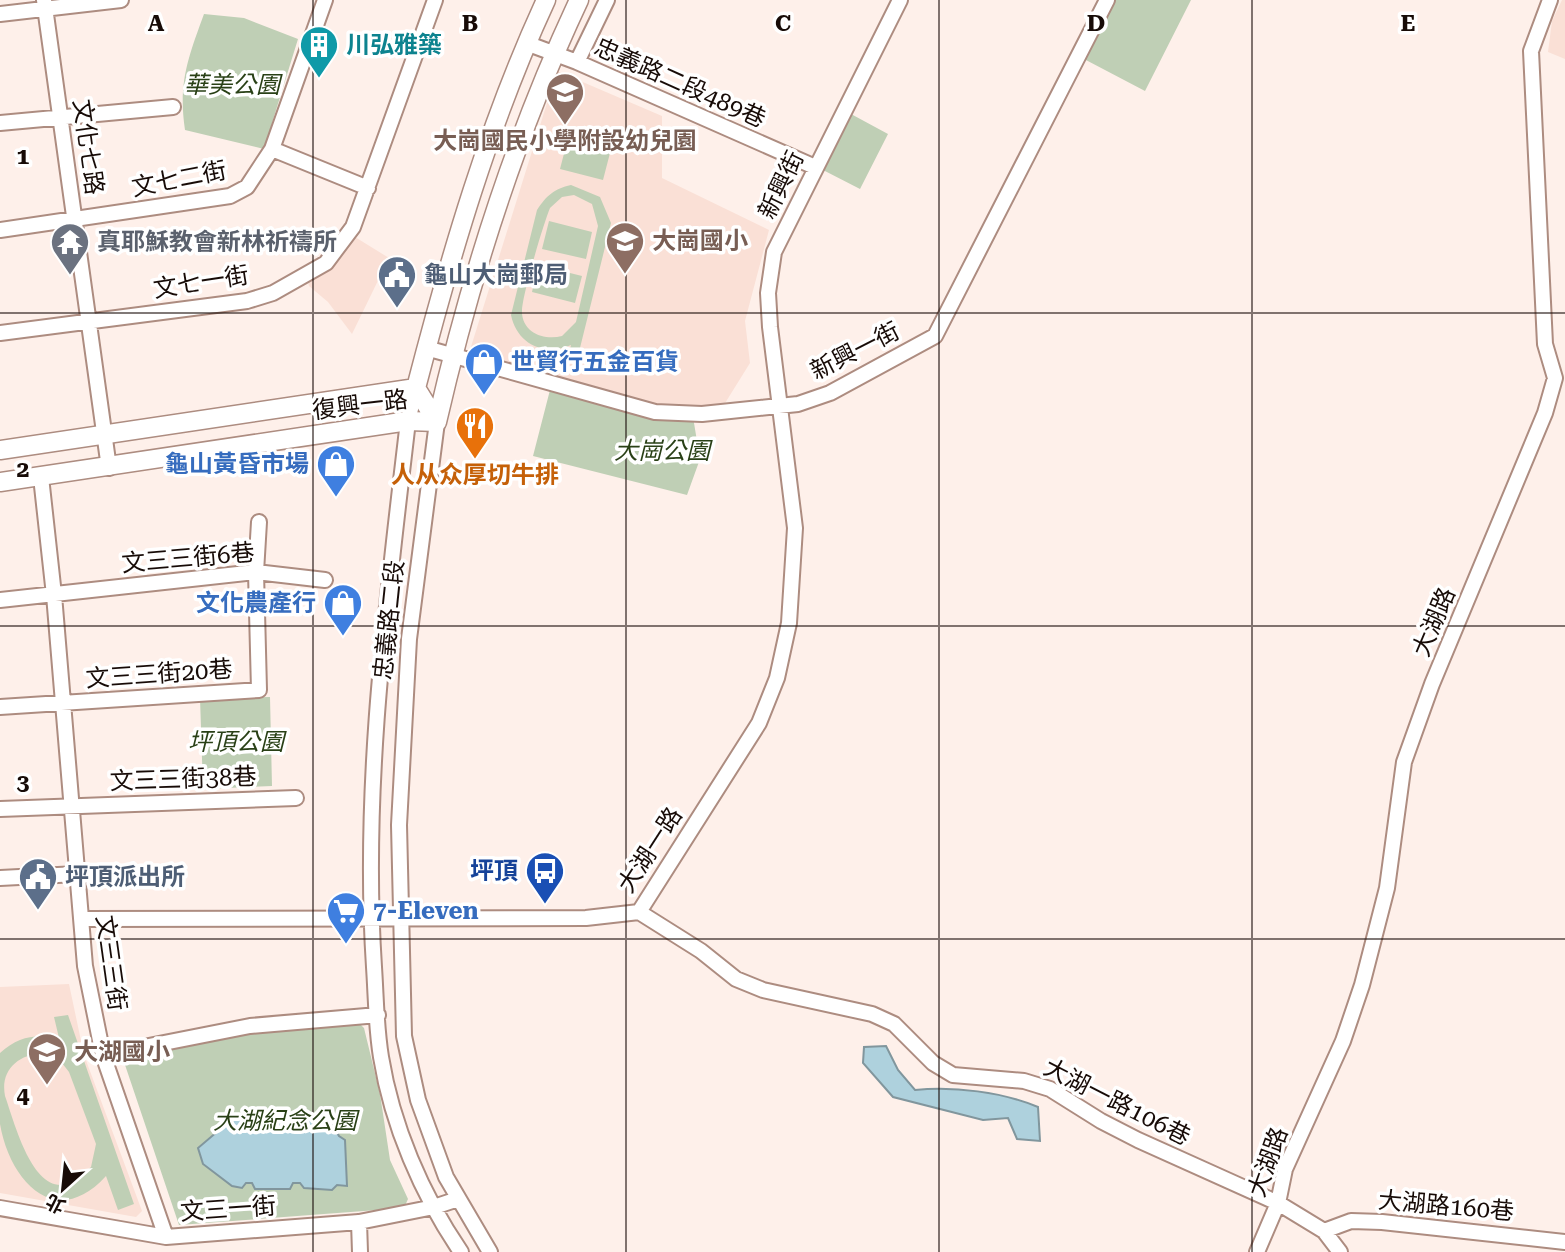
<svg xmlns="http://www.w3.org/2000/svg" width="1565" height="1252" viewBox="0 0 1565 1252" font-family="'Roboto Serif','Noto Sans TC',serif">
  <rect width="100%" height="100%" fill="#fef0ea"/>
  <path fill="#fae0d6" d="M1562,0H1565V59L1548,52L1552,21Z
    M557,71L662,116V178L769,230L745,321L750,363L722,408L642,407L470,350Z
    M355,237L389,258L352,334L328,302L309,286L307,279Z
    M69,984L84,1055L142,1211L136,1217L0,1193V987Z"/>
  <path fill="#bfcfb5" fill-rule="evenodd" d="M1114,0H1191L1145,91L1084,59Z
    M204,14L244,18L298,39L264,149L185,130C178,83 188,58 204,14Z
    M851,114L888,134L860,189L823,170Z
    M567,142L610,153L603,180L560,169Z
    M571,185L600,197L611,223L577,360L568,358L571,345C544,357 517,344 511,315L537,210C547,195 554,189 571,185ZM574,195L592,204L598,226L576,322L562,336C544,341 521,332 522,310C523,293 543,225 550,208L562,197Z
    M549,221L592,232L586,259L542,249Z
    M538,265L582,276L575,303L532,292Z
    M550,390L693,417L700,459L687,495L533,456Z
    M270,697L272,786L203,789L200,698Z
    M68,1015L134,1204L118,1210L106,1176C56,1231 10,1182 0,1124C0,1102 0,1076 0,1053C19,1036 35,1034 59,1038L54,1017ZM42,1053L62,1063L69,1072L96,1144L91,1167C40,1224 17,1130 5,1096C0,1070 18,1055 42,1053Z
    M295,1022H358L364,1028L380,1094L390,1160L408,1199L404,1208L179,1225L121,1053Z"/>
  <path fill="#aed1dd" stroke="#81969d" stroke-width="2" d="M886,1046L898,1070L915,1090C954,1086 1002,1092 1038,1107L1040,1141L1017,1139L1008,1118L983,1120L893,1097L863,1063L864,1047Z
    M238,1114C258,1118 309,1123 328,1116L339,1136L345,1140L347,1186L337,1185L332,1190L304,1188L300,1183H293L290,1189H255L252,1183H246L242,1188L232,1186L203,1164L198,1148Z"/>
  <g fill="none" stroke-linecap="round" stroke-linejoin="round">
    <g stroke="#ad8c80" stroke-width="18">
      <path id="minor" d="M44,0L109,468
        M0,14L121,0
        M526,43L577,62L815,167
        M577,62L607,0
        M0,123L173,107
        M272,149L368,188
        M0,230L230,196L247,187L272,149L325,0
        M0,333L247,301L273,293L326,263L353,227L435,0
        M426,348L655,412L702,414L798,404L830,393L935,336L1107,0
        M416,388L408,421C387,602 362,784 374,967C376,996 376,1027 381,1057C392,1125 422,1195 461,1252
        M437,422L409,639L399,825L404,1036L418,1100L446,1177L490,1252
        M41,477L54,595L85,966L103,1055L166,1237
        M0,600L256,572L325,580
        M0,707L259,690L256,572L259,522
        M0,809L296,798
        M0,878L77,874
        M639,912L759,723L777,678L789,623L795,528L770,327L768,293L774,252L900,0
        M639,912L701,951L736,979L763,990L872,1014L894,1024L933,1063L953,1075L1024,1081L1050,1089L1101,1121L1138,1140L1278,1203L1324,1231L1340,1252
        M81,919L586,918L639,912
        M103,1055L250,1026L378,1015
        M0,1208L166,1237L359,1222L434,1207L458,1199
        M359,1222L360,1252
        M1324,1231L1351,1221L1382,1222L1565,1242
        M1257,1252L1278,1203L1285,1169L1343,1041L1362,985L1387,888L1404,762L1432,684L1545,413L1555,378L1545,344L1531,51L1550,0"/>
    </g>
    <g stroke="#ad8c80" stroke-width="21">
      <path id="major" d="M416,388C450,257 489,123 546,0
        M416,388L437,422
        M437,422C470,278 516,134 579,0
        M0,450L416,388
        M0,482L408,421L437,422"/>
    </g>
    <use href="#minor" stroke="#fff" stroke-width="14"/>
    <use href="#major" stroke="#fff" stroke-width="18"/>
  </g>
  <path fill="none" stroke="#170b07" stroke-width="2" stroke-opacity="0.55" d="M313,0V1252M626,0V1252M939,0V1252M1252,0V1252M0,313H1565M0,626H1565M0,939H1565"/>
  <defs>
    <g id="building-pin" transform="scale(2.0125)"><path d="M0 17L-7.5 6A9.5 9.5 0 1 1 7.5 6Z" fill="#0f9aa8" stroke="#fff"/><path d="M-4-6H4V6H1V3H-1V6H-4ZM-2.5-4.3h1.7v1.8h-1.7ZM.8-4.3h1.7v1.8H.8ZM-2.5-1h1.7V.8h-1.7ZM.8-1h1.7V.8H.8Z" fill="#fff"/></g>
    <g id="school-pin" transform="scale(2.0125)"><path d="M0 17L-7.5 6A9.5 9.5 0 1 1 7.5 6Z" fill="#8d6e63" stroke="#fff"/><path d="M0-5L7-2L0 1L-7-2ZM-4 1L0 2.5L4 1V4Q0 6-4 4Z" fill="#fff"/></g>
    <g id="temple-pin" transform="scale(2.0125)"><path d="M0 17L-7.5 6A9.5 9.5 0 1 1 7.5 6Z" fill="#6b7280" stroke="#fff"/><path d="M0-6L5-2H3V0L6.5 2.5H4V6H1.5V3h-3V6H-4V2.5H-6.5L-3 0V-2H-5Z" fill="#fff"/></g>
    <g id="civic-pin" transform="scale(2.0125)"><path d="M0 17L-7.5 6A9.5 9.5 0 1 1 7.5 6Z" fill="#5c6f8a" stroke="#fff"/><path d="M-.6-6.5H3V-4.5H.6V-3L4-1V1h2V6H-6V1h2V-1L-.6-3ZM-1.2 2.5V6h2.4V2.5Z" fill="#fff"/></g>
    <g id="shop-pin" transform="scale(2.0125)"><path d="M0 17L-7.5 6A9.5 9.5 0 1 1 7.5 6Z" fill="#3f7fe0" stroke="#fff"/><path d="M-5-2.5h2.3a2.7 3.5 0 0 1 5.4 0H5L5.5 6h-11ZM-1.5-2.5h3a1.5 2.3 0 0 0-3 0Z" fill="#fff"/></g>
    <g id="restaurant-pin" transform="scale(2.0125)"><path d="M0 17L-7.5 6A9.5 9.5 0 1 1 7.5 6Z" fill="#e8710a" stroke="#fff"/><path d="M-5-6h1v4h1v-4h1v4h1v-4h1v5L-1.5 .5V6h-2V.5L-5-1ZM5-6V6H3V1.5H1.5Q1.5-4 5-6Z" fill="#fff"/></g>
    <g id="bus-pin" transform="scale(2.0125)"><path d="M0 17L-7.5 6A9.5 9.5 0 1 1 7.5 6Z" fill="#1a4fb4" stroke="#fff"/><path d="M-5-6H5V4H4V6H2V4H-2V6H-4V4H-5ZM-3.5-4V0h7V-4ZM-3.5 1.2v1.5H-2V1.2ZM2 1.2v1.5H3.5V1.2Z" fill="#fff"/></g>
    <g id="supermarket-pin" transform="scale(2.0125)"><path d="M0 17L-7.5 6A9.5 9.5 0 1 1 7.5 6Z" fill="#3f7fe0" stroke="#fff"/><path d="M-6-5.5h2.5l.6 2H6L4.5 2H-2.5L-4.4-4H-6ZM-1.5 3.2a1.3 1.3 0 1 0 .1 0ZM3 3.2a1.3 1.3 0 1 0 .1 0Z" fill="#fff"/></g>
  </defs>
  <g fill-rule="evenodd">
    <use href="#building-pin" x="319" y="45"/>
    <use href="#school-pin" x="565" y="92"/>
    <use href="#school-pin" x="625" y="241"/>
    <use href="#temple-pin" x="70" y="242"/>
    <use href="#civic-pin" x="397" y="275"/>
    <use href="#shop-pin" x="484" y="362"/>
    <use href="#restaurant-pin" x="475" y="426"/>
    <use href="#shop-pin" x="336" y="464"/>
    <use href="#shop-pin" x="343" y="603"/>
    <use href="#bus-pin" x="545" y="871"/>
    <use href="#civic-pin" x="38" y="877"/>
    <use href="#supermarket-pin" x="346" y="911"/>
    <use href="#school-pin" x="47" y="1052"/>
  </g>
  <g text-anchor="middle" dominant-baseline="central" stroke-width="7" stroke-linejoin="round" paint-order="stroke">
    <g font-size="24" font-weight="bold" fill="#0d838f" stroke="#fff" text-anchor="start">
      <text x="346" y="45">川弘雅築</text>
    </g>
    <g font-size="24" fill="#170b07" stroke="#fff">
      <text transform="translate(680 83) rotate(24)">忠義路二段489巷</text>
      <text transform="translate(88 147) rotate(82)">文化七路</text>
      <text transform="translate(179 179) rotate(-11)">文七二街</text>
      <text transform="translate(781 185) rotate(-64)">新興街</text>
      <text transform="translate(201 282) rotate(-9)">文七一街</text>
      <text transform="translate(855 351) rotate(-27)">新興一街</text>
      <text transform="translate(360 405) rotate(-7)">復興一路</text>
      <text transform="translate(188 558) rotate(-5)">文三三街6巷</text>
      <text transform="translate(389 620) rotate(-84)">忠義路二段</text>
      <text transform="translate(1434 622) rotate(-67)">大湖路</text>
      <text transform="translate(159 674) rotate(-4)">文三三街20巷</text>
      <text transform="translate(183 779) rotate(-2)">文三三街38巷</text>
      <text transform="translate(650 850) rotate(-57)">大湖一路</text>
      <text transform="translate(111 963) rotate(82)">文三三街</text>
      <text transform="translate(1117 1102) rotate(27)">大湖一路106巷</text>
      <text transform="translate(1268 1162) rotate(-70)">大湖路</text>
      <text transform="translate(1446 1206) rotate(5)">大湖路160巷</text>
      <text transform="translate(228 1209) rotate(-4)">文三一街</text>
    </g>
    <g font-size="24" font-style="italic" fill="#294016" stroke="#fff">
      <text x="232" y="85">華美公園</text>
      <text x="662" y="451">大崗公園</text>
      <text x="236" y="742">坪頂公園</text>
      <text x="285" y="1121">大湖紀念公園</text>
    </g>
    <g font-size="24" font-weight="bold" fill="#785e54" stroke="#fff" text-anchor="start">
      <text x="565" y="141" text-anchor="middle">大崗國民小學附設幼兒園</text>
      <text x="652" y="241">大崗國小</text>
      <text x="74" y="1052">大湖國小</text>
    </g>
    <g font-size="24" font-weight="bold" fill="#5b616d" stroke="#fff" text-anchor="start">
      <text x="97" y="242">真耶穌教會新林祈禱所</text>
    </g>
    <g font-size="24" font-weight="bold" fill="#4e5e75" stroke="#fff" text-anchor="start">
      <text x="424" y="275">龜山大崗郵局</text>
      <text x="65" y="877">坪頂派出所</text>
    </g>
    <g font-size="24" font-weight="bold" fill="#366cbe" stroke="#fff" text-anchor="start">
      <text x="511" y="362">世貿行五金百貨</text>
      <text x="309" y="464" text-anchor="end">龜山黃昏市場</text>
      <text x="316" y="603" text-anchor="end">文化農產行</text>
      <text x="373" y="911">7-Eleven</text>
    </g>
    <g font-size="24" font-weight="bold" fill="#c56008" stroke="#fff">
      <text x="475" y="475">人从众厚切牛排</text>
    </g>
    <g font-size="24" font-weight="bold" fill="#164399" stroke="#fff" text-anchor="end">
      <text x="518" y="871">坪頂</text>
    </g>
  </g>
  <g font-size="23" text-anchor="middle" font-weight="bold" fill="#170b07" stroke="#fff" stroke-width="7" stroke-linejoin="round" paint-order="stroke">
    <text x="156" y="31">A</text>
    <text x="470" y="31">B</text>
    <text x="783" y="31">C</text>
    <text x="1096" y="31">D</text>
    <text x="1408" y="31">E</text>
    <text x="23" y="164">1</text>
    <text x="23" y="477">2</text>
    <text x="23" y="790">3</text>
    <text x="23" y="1103">4</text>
  </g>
  <g transform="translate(63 1189) rotate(207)" stroke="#ffffff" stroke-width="5" paint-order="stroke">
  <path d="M0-5L12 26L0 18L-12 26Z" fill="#170b07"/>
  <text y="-10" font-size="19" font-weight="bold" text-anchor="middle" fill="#170b07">北</text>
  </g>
</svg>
